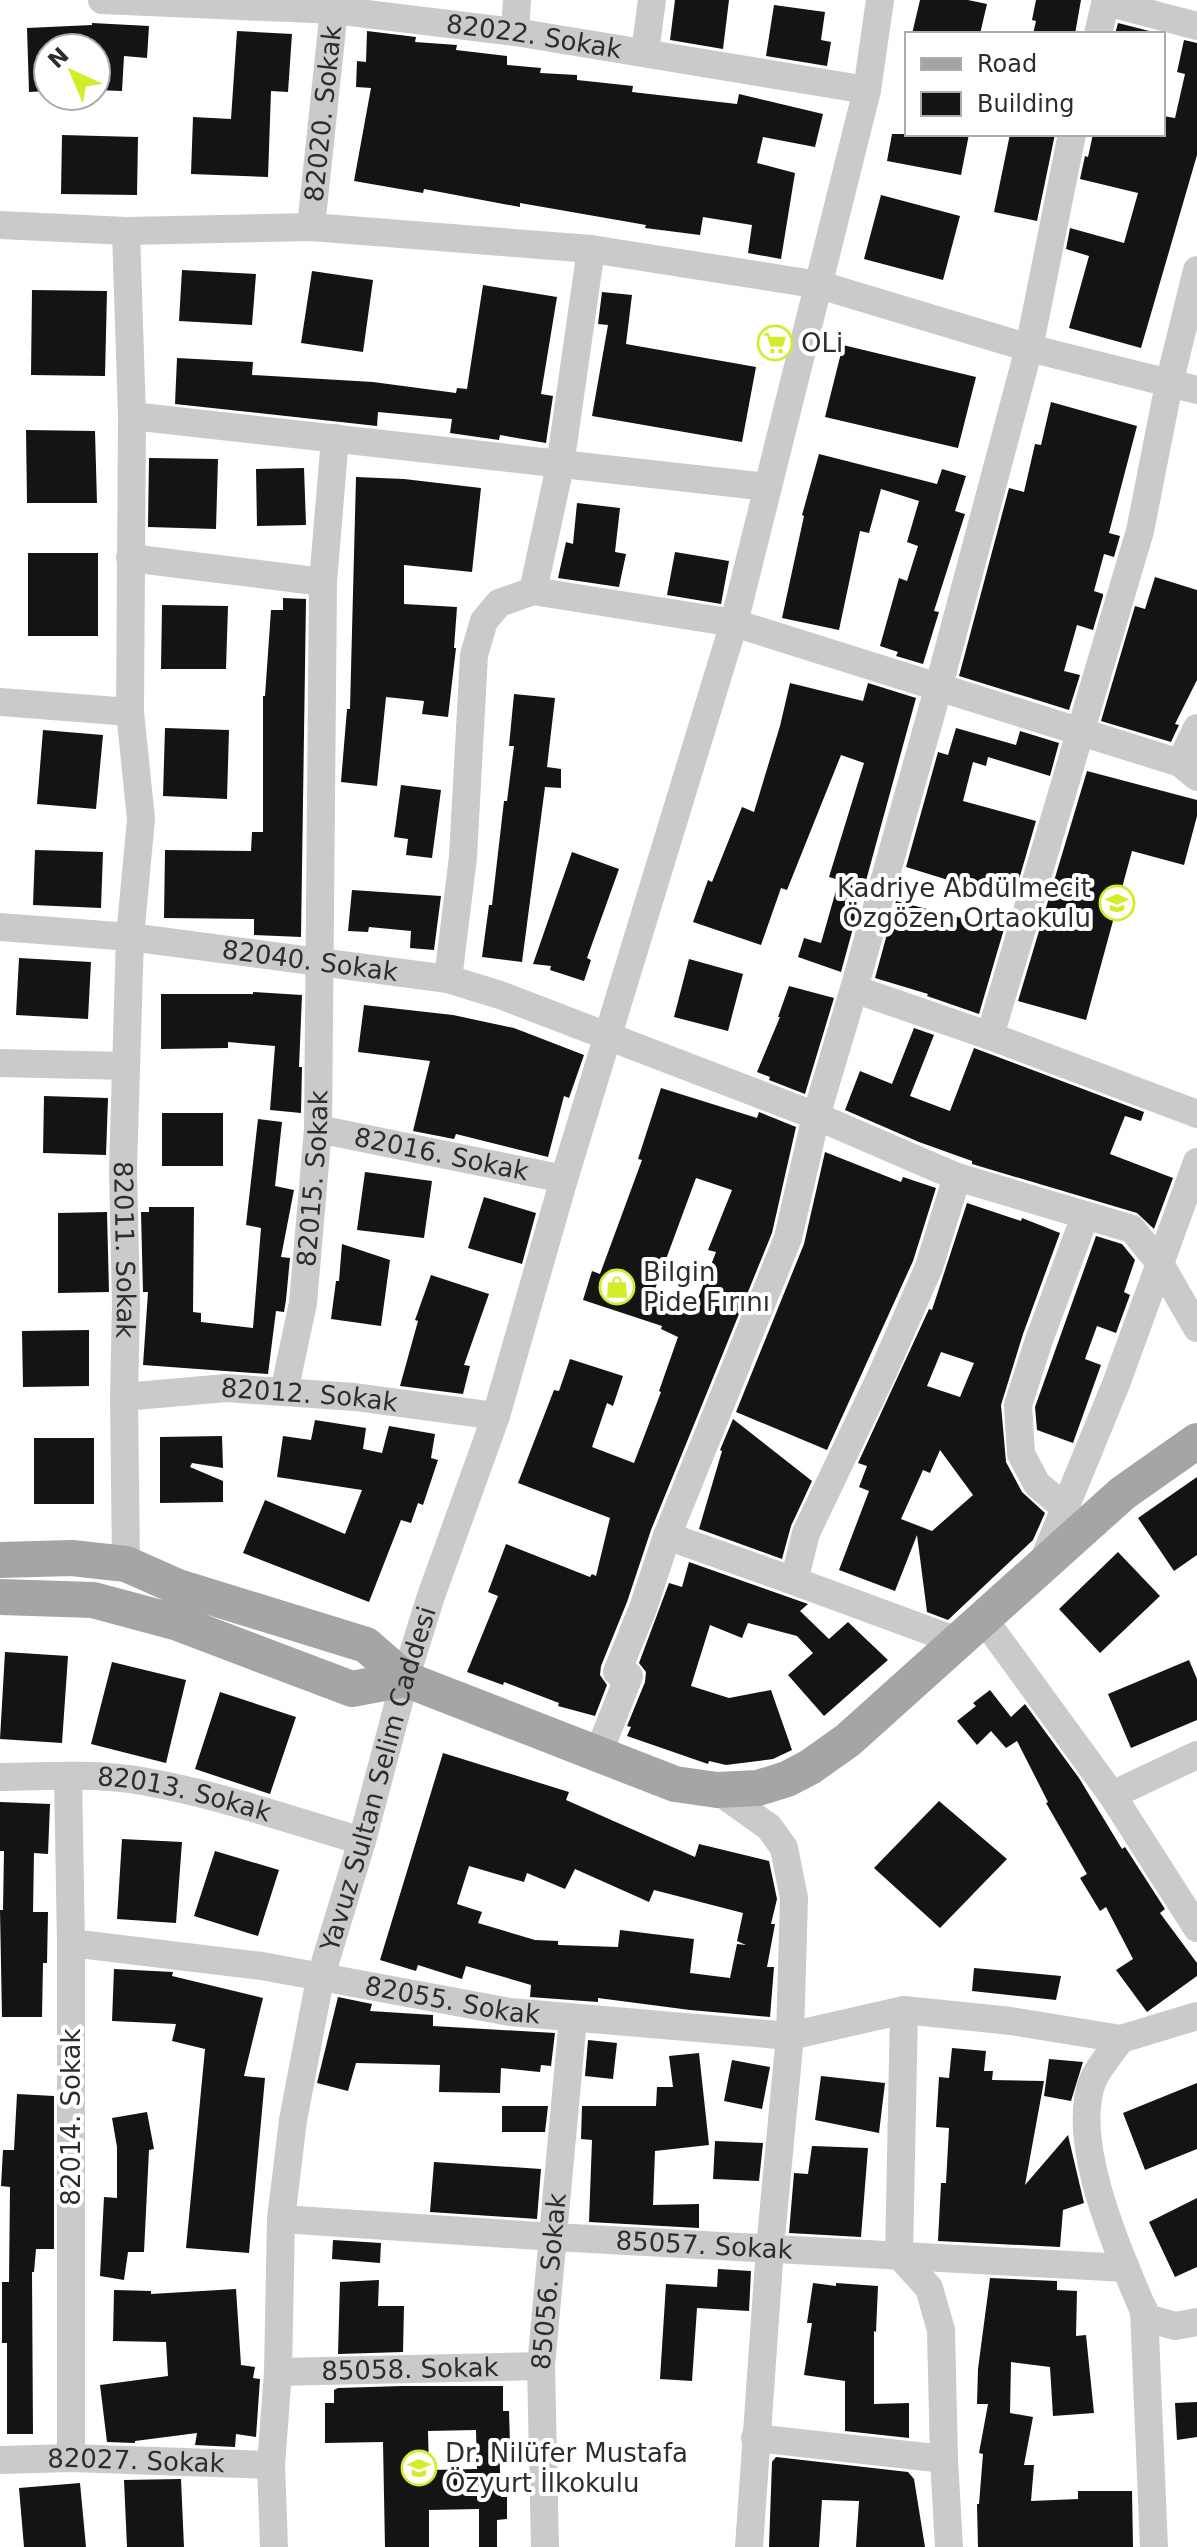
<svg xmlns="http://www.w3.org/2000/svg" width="1197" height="2547" viewBox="0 0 1197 2547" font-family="'DejaVu Sans',sans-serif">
  <rect width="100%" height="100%" fill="#fff"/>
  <path fill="#141414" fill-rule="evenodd" d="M675,0H729L723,49L670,40Z
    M920,0H968L987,4L980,34H912Z
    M1036,0H1081L1075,34H1033L1036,21L1032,20Z
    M774,5L825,12L821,40L831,42L827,66L766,56Z
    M92,23L149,26L147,58L124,56L122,91L96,90L97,48H48V91L29,92L27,28L92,25Z
    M1118,23L1161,34H1115Z
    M237,31L292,34L288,92L271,91L268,177L191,174L193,117L231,119Z
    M367,31L416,37L415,42L457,45L456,50L507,56V65L541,68L540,73L577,75V80L633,86L632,92L737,104L739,94L823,114L815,147L763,137L757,163L795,173L781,259L748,253L752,225L703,217L700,235L645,228L646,225L520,203V207L424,189L423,193L354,181L371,88L356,87L357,61L366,62Z
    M1184,40L1197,43V155L1141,348L1069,328L1089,256L1066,249L1070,228L1124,243L1138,193L1080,179L1085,156L1088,157L1093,134H1163V116L1175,118L1185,74L1177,72Z
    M892,134H969L961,175L887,161Z
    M1010,134H1055L1037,221L994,212Z
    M62,135L138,137L137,195L61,194Z
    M881,195L960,216L943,280L864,259Z
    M182,270L256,274L252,325L179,321Z
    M312,271L373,280L363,352L301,343Z
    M483,285L557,297L541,394L553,396L546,443L500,435L499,440L450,433L452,419L378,412L377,426L175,404L177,358L253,362L252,375L373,382L456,393L457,388L467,389Z
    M32,290L107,291L105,376L31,375Z
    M602,292L632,295L626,344L756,367L742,442L592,416L608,325L598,324Z
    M843,345L976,377L958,448L825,417Z
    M1051,402L1137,426L1109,533L1120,536L1114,557L1104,554L1094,591L1103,594V596L1093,630L1077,625L1064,671L1080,675L1069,710L959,676L1009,488L1024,492L1035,444L1041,445Z
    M26,430L95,431L97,503H27Z
    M819,454L937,484L942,469L966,476L955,511L965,514L934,611L939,612L923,664L896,656L898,652L880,646L899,578L907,581L918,546L907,542L919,501L881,489L869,533L860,531L839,630L782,618L804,516L802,515Z
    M149,458L218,459L216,529L148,527Z
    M304,468L306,525L257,526L256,469Z
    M356,477L404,479L481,488L472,572L404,565V604L457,607L454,648H456L448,717L422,714L424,701L386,697L377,786L341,782L347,709H350Z
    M577,503L620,508L615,552L626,554L619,587L558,578L566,542L573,544Z
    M675,552L729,561L721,604L667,595Z
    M28,553H98V636H28Z
    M1155,577L1197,590V680L1175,724L1179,725L1171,742L1101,721L1135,606L1145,609Z
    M283,598L306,599L301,937L254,935V919L164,918L165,850L251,851L252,832H263V696H265L271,610H283Z
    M162,605L228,606L226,669H161Z
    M790,683L863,701L868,683L916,698L841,972L798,957L804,938L821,943L839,880L829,877L864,763L841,755L787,890L781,888L761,945L693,922L708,880L712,882L742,807L754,812L780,726Z
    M514,694L555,698L547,767L561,769V788L545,787L522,962L482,957L489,905H492L504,801H507L514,746H509Z
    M165,728L229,730L227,799L163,796Z
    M956,728L1016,745L1020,731L1059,743L1050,776L988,757L986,766L973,762L963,801L1036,821L1013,900L906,867L938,752L948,755Z
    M43,730L103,735L96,809L37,804Z
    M1087,771L1197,800V816L1184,865L1132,851L1086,1020L1018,1001Z
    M401,785L441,790L432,858L406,855L408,839L394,837Z
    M35,850L103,852L101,908L33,905Z
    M572,852L619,869L587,958L591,960L584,981L550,970L551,966L533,964Z
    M352,890L441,896L434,950L410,948L411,931L369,927L368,932L348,931Z
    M896,901L1004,929L979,1014L927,996L928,994L875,978Z
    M19,958L91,962L88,1019L16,1015Z
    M689,959L743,974L728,1031L674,1017Z
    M789,986L834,998L805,1094L769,1080L770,1077L757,1072L780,1017H778Z
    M253,992L302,995L299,1067H302L301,1113L270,1110L275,1046L228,1042V1048L161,1049V994H253Z
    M364,1005L453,1015L514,1028L584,1055L569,1098L564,1096L548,1157L456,1134L454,1139L413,1131L430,1061L358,1052Z
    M914,1028L934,1035L910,1096L950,1111L974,1048L1144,1112L1141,1121L1125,1116L1110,1154L1173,1178L1154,1229L1137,1213L972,1164V1161L919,1142L845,1110L860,1071L892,1084Z
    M661,1088L757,1118L759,1112L796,1127L772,1233L651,1530L627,1602L601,1666L600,1675L607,1685L595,1716L558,1706L559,1703L504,1682L503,1685L467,1672L498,1596L488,1592L506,1544L590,1577L592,1574L596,1576L610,1518L518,1483L554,1390L559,1391L570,1359L623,1376L613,1406L607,1403L592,1447L634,1463L661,1392L659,1391L678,1337L661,1329L662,1326L583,1300L592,1271L600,1274L642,1160L638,1159ZM696,1178L732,1190L708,1250L716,1252L695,1306L655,1289Z
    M44,1096L108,1098L106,1155L43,1153Z
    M162,1113H223V1166H162Z
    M258,1119L282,1122L275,1186L294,1190L281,1257L290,1258L286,1300L284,1312L276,1311L268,1374L143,1365L148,1292H143L141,1212H149V1207H194L193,1312L201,1313V1322L253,1328L261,1228L246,1225Z
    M825,1152L901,1182L903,1177L936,1188L913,1261L827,1450L736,1412L804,1244Z
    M365,1172L432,1181L424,1238L357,1230Z
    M484,1197L536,1213L522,1264L468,1248Z
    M967,1203L1021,1221L1022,1218L1060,1233L1023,1334L1001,1405L1006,1462L1022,1492L1045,1513L1033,1540L948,1620L927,1612L917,1535L895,1591L839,1570L869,1491L859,1487L867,1466L858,1463L929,1309L932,1310ZM941,1352L974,1363L960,1397L927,1386ZM940,1450L973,1495L932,1531L901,1519L923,1470L930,1473Z
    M107,1212L109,1292L58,1293V1213Z
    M1096,1236L1122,1244L1135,1260L1124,1292L1130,1295L1116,1333L1097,1326L1085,1359L1101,1365L1073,1443L1037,1430L1035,1407Z
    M342,1244L390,1260L381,1326L331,1319L336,1281H339Z
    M431,1275L489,1294L464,1365L470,1366L463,1394L400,1386L418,1321L415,1320Z
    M89,1330V1386L23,1387L22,1331Z
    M733,1419L812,1481L791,1526L782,1559L699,1529L722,1451L720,1450Z
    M315,1420L366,1428L363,1449L382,1453L389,1426L435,1434L431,1458L438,1460L423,1505L418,1503L411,1523L401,1520L369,1602L243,1553L265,1500L345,1534L362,1490L277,1477L283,1436L311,1440Z
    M222,1436L223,1468L192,1463L190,1467L223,1481V1502L160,1503V1437Z
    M34,1438H94V1504H34Z
    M1197,1477V1555L1174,1571L1138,1518Z
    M1118,1552L1160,1596L1100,1653L1059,1609Z
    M689,1562L808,1604L800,1611L829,1639L848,1622L888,1660L824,1716L788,1675L813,1653L797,1636L748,1623L742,1638L710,1625L691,1686L729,1698L771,1690L792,1750L773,1759L726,1765L709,1761L708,1764L627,1736L631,1727L627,1726L645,1682L646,1672L639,1663L669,1583L682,1587Z
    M5,1652L68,1656L62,1743L0,1739Z
    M1189,1660L1197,1679V1720L1131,1748L1108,1694Z
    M112,1662L186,1680L166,1763L91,1744Z
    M990,1690L1011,1717L1025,1704L1079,1778L1122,1849L1125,1847L1127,1850L1165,1909L1160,1913L1197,1963V1976L1147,2012L1116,1970L1133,1959L1106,1907L1100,1911L1080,1878L1087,1874L1046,1803L1048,1802L1017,1741L1006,1748L991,1731L977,1745L957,1721L976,1706L973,1703Z
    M220,1692L296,1717L270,1794L195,1769Z
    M443,1753L569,1792L566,1800L695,1857L699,1844L769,1861L777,1899L771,1924H775L767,1967H774L770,2017L690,2010L598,1998V2002L530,1997L531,1985L466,1966L462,1979L418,1965L416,1971L380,1960ZM469,1866L524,1882L527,1873L565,1889L575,1869L649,1902L654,1890L743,1913L737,1941L746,1945L737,1944L730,1978L690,1973L694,1939L620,1930L618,1947L558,1945V1941L535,1940L478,1923L482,1912L457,1904Z
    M939,1801L1007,1859L940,1928L874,1868Z
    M0,1802L50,1804L48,1854L34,1853L33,1912H48L47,1963H43L42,2017H2L0,1910H3L4,1851H0Z
    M122,1839L182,1842L176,1923L117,1919Z
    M215,1851L279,1870L258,1936L194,1916Z
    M974,1968L1061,1976L1056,2000L972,1991Z
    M114,1969L173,1972L172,1976L263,1998L244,2076L265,2078L249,2253L186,2248L205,2049L172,2041L176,2024L112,2021Z
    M338,1997L372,2004L370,2011L433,2015V2026L555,2033L551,2066L541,2065L540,2072L501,2068L500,2093L439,2092L440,2065L356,2063L348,2091L317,2083Z
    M588,2040L617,2043L613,2079L585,2076Z
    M952,2048L986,2051L984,2071H993L992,2080L1044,2081L1025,2185L1068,2135L1084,2203L1063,2210L1060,2247L938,2241L941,2183H946L949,2128L936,2127L939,2077L949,2078Z
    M699,2053L709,2145L655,2151L653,2205L699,2204V2228L589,2222L592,2140L581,2139L582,2106H656L657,2087H673L669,2056Z
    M1049,2059L1083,2062L1071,2101L1044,2096Z
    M732,2060L770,2067L762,2109L724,2101Z
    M821,2076L885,2083L879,2133L815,2120Z
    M1197,2083V2149L1145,2170L1123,2113Z
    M17,2094L54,2096V2249H36L34,2272H32L33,2434H7V2343H2V2282H9L10,2187L1,2186L3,2150H14Z
    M502,2106H548L545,2132H502Z
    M147,2112L154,2149L149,2150L144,2252H128L124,2280L100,2276L104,2197L117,2198V2147L112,2118Z
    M715,2141L763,2143L759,2181L713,2179Z
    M812,2146L868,2148L861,2237L789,2233L794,2173L808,2174Z
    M434,2162L541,2169L537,2219L430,2212Z
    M1197,2198V2267L1175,2277L1149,2222Z
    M333,2240L381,2243L380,2263L332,2259Z
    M718,2269L751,2271L749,2311L697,2308L692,2381L660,2379L666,2284L717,2287Z
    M990,2278L1057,2281V2290L1077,2291L1076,2336L1086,2335L1094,2413L1053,2416L1050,2367L1011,2362L1010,2413L1033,2417L1024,2465H1034L1031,2501L1078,2499V2491H1132L1133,2547H978L977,2504H979L983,2454L979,2453L988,2404H977L978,2369Z
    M379,2280L378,2306H404L403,2352L338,2354L340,2282Z
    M813,2283L836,2286V2283L878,2286L876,2332L874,2331V2404L909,2403V2438L845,2431V2381L804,2375L812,2323H807Z
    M236,2289L241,2365L255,2367L253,2378L260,2379L256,2437L236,2434L235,2447L195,2445L197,2433L135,2441V2443L107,2442L100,2385L168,2376L166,2342L113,2341L114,2290L151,2291V2294Z
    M402,2386H503V2411H509L510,2444H499L501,2497H507V2519L497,2520V2547H479V2509L429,2510V2547H385L383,2442L325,2443V2403H334V2390L338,2388ZM476,2430L477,2469L429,2470L428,2431Z
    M1197,2402V2437L1177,2440L1175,2403Z
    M776,2457L908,2472L914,2479L925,2547H856L859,2501L822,2500L819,2547H769L772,2462Z
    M181,2479L184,2547H127L124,2480Z
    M80,2483L86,2547H24L19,2488Z"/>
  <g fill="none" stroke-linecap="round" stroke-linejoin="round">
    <g stroke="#cacaca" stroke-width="28">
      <path id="s1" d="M102,0L334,10L515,32L867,90"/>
      <path d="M1106,2L1197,26"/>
      <path d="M515,32L517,0"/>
      <path d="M1098,34L1106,0"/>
      <path d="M645,52L652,0"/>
      <path d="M1072,134L1029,348L938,689L854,989L990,1036L1197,1114"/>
      <path d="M0,225L126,231L311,227L591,249L820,285L1029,348L1197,390"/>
      <path id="s2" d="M311,227L335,0"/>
      <path id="s3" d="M126,231L132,416L130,712L141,819L130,937L123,1169L126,1304L124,1397L126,1564"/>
      <path d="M591,249L560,466L533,591L734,623L1180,763L1197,777"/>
      <path d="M132,416L768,487"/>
      <path d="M130,558L323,582"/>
      <path d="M0,702L130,712"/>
      <path d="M1180,763L1197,728"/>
      <path id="s4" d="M0,927L130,937L448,979L500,995L816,1116L957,1177L1132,1229L1159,1262L1197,1328"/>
      <path d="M448,979L463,857L474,655L484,621L499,603L533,591"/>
      <path d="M990,1036L1140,531L1169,384L1197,270"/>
      <path d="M0,1063L126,1066"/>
      <path id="s5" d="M318,1129L564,1179"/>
      <path d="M957,1177L929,1267L882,1374L806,1533L794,1581L957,1641"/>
      <path id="s6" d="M284,1392L303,1303L318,1129L323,582L335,438"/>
      <path id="s7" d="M124,1397L226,1388L355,1397L496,1416"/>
      <path d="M1065,1508L1037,1484L1021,1454L1018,1405L1039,1340L1085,1216"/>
      <path d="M667,1536L794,1581"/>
      <path d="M1042,1564L1116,1384L1197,1162"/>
      <path d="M983,1618L1112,1795L1197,1928"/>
      <path d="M598,1754L629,1676L617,1672L643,1608L667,1536L788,1238L816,1116L854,989"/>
      <path d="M68,1776L71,1943V2458"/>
      <path id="s8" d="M0,1777C47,1776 95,1773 142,1781C217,1794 290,1820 362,1841"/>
      <path d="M717,1790L769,1827L784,1848L794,1898L790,2036L770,2248L749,2547"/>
      <path d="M1112,1795L1197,1755"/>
      <path id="s9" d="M71,1943L262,1966L510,2012L790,2036L904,2010L1011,2021L1121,2039L1197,2016"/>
      <path d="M904,2010L899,2255L929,2288L941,2330L944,2459L949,2547"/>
      <path d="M1121,2039C1112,2052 1099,2066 1093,2080C1068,2142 1122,2261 1147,2318L1175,2326L1197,2322"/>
      <path id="s10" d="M281,2219L554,2237L1126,2268"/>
      <path d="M1144,2310L1154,2547"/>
      <path id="s11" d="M278,2372L541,2366"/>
      <path d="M755,2438L944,2459"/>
      <path id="s12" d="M0,2460L71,2458L271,2465"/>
      <path id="s13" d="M274,2547L271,2465L278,2372L281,2219L293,2120L320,1979L362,1841L405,1679L431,1596L496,1416L564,1179L734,623L867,90L880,0"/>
      <path id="s14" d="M545,2547L541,2366L573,2018"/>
    </g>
    <path stroke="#a5a5a5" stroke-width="36" d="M0,1560L72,1558L126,1564L178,1587L366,1645L405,1679L675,1784L717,1790L758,1788L787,1779L810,1767L848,1740L1123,1493L1197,1441
      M0,1597L93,1600L175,1622L352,1689L405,1679"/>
  </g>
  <defs>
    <g id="supermarket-ring" transform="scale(1.8)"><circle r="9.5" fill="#fff" stroke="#d2ec28" stroke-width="1.5"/><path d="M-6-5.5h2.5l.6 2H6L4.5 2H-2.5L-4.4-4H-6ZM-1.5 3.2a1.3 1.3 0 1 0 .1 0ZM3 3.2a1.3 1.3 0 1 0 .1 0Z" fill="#d2ec28"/></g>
    <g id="school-ring" transform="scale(1.8)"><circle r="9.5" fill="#fff" stroke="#d2ec28" stroke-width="1.5"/><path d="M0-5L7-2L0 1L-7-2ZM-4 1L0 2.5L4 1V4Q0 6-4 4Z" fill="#d2ec28"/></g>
    <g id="shop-ring" transform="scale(1.8)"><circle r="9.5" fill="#fff" stroke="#d2ec28" stroke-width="1.5"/><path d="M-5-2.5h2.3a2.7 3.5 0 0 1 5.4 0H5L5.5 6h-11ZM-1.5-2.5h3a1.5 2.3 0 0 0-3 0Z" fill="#d2ec28"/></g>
  </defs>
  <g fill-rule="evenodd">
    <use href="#supermarket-ring" x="775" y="343"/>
    <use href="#school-ring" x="1117" y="903"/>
    <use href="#shop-ring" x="617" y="1287"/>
    <use href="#school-ring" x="419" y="2468"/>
  </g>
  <g text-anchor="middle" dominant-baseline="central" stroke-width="8" stroke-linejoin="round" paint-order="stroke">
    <g font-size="26" fill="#2d2d2d" stroke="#fff">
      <text stroke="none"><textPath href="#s1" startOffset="434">82022. Sokak</textPath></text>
      <text stroke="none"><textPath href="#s2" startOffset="114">82020. Sokak</textPath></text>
      <text stroke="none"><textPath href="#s4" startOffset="312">82040. Sokak</textPath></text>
      <text stroke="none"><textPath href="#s5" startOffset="126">82016. Sokak</textPath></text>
      <text stroke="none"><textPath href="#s6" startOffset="216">82015. Sokak</textPath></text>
      <text stroke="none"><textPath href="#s3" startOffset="1020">82011. Sokak</textPath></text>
      <text stroke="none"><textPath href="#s7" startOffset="186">82012. Sokak</textPath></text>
      <text stroke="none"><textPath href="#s13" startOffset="780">Yavuz Sultan Selim Caddesi</textPath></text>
      <text stroke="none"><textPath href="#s8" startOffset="186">82013. Sokak</textPath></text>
      <text stroke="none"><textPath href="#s9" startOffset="386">82055. Sokak</textPath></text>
      <text transform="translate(71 2117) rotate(-90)">82014. Sokak</text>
      <text stroke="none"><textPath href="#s10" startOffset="424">85057. Sokak</textPath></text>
      <text stroke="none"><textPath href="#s14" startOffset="266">85056. Sokak</textPath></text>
      <text stroke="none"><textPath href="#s11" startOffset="132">85058. Sokak</textPath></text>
      <text stroke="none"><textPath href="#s12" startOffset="136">82027. Sokak</textPath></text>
    </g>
    <g font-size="26" fill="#2d2d2d" stroke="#fff" text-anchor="start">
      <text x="801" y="343">OLi</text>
      <text x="1091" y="888" text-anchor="end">Kadriye Abdülmecit<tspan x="1091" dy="30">Özgözen Ortaokulu</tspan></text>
      <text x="643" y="1272">Bilgin<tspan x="643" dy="30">Pide Fırını</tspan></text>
      <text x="445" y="2453">Dr. Nilüfer Mustafa<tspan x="445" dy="30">Özyurt İlkokulu</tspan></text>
    </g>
  </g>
  <rect x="905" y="32" width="260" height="104" fill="#ffffff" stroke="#ababab" stroke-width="2"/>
  <rect x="921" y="58" width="40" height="12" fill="#a5a5a5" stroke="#ababab" stroke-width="2"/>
  <text x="977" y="72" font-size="24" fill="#2d2d2d">Road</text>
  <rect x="921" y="92" width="40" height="24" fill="#141414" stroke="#ababab" stroke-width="2"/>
  <text x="977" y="112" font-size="24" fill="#2d2d2d">Building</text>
  <g transform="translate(72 72) rotate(316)"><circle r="38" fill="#ffffff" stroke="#ababab" stroke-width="2"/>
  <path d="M0-6L14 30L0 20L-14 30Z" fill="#d2ec28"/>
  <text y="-12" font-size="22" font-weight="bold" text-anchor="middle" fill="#2d2d2d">N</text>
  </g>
</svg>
